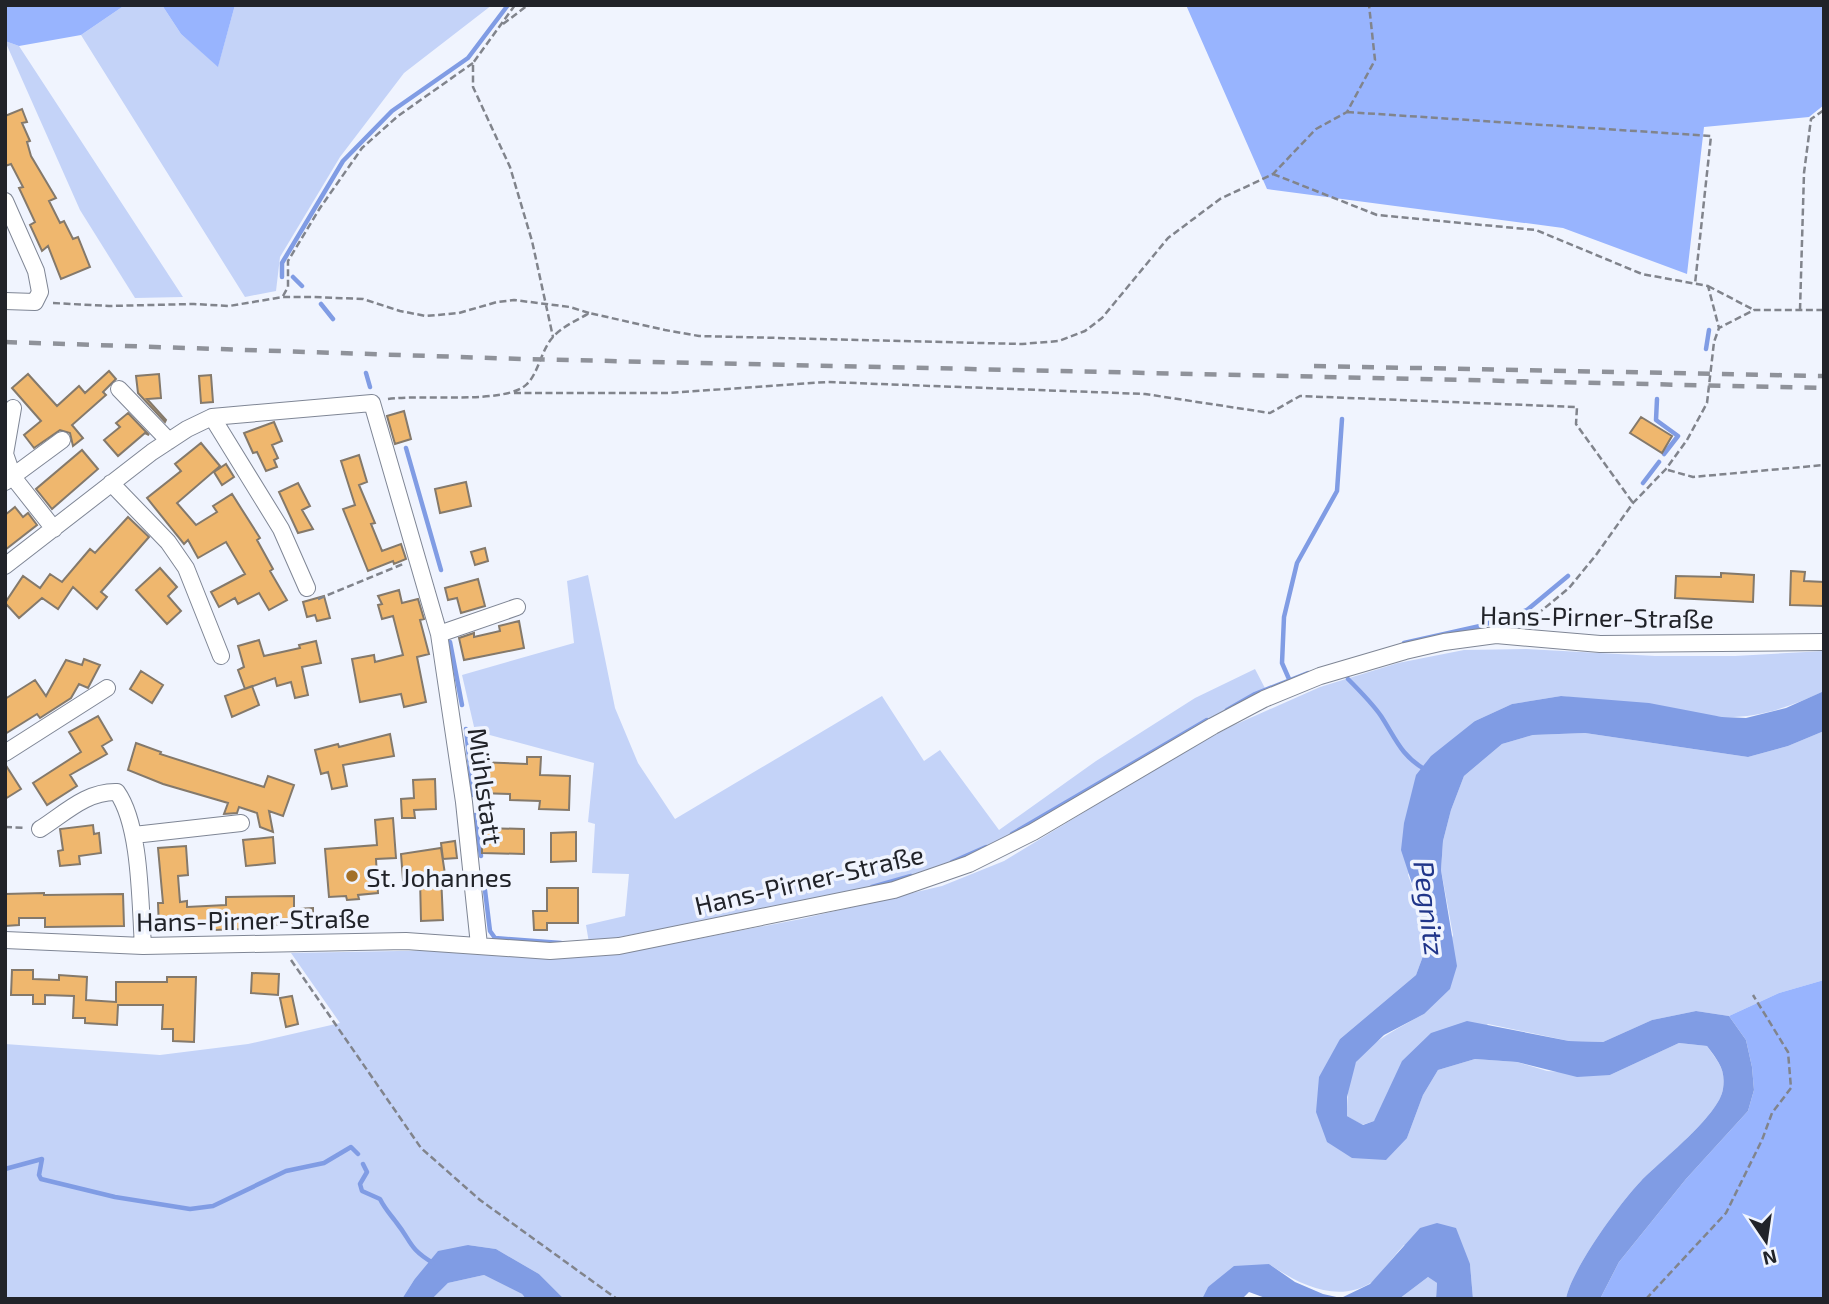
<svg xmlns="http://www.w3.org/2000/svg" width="1829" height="1304" viewBox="0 0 1829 1304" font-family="'Exo 2',sans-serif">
  <rect width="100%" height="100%" fill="#f0f4fe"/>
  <path fill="#c4d3f8" d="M125,5H162L181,34L218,66L235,5H492L404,73L340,157L280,257L276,291L245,297L81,35Z
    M5,41L19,46L183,297L135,298L80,210Z
    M588,575L615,708L638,763L675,819L882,696L924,761L940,750L999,830L1096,761L1195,698L1255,669L1267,692L1018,832L964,859L876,887L589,943L586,925L625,916L629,874L592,873L595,824L588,822L594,763L475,731L462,675L574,643L567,581Z
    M1526,649L1655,656H1735L1824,651V691C1790,707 1759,718 1722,717L1561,696L1512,704L1475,721L1408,875L1420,908L1426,948L1416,975L1340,1039L1316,1112L1407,1138L1423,1095L1438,1070L1475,1059L1517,1062L1547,1071L1610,1075L1679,1043L1707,1046C1718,1062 1726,1069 1723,1089C1719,1116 1660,1161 1641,1181C1619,1204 1571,1270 1566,1299H1473L1470,1264L1404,1245C1393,1257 1383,1271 1372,1282C1338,1304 1300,1285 1269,1264L1208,1287L1202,1299H564L539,1274L496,1249L468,1245L414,1280L402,1299H5V1044L160,1055L248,1044L340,1023L291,953L451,950L538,957L613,955L801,919L942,886L1004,861L1176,756L1232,726L1320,687L1398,663L1464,650Z
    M1824,731V980L1779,993L1729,1016L1696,1011L1652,1020L1603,1042L1569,1041L1488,1024L1374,1121L1362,1125L1347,1116C1347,1101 1348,1075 1356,1062C1369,1042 1404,1025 1424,1014L1453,935L1441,870L1443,841L1451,810L1464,776L1502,744L1533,735L1585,733L1748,757L1788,746Z
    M484,1275L522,1294L526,1299H432L448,1283Z
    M1428,1277L1437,1283L1436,1299H1399Z"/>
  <path fill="#98b4fe" d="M5,5H125L81,35L19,46L5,41Z
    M162,5H235L218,67L181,34Z
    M1186,5H1824V105L1809,117L1704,127L1687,274L1563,228L1267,189Z
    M1824,980V1299H1600L1619,1262L1686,1179L1748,1111L1754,1090L1752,1067L1746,1040L1729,1016L1779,993Z"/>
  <path fill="#809ce4" d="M1824,691V731L1788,746L1748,757L1585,733L1533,735L1502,744L1464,776L1451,810L1443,841L1441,870L1457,966L1450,989L1424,1014L1384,1035L1356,1062L1347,1097V1116L1363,1125L1374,1121L1402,1061L1431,1033L1467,1021L1569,1041L1603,1042L1652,1020L1696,1011L1729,1016L1746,1040L1752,1067L1754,1090L1748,1111L1686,1179L1619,1262L1600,1299H1566C1571,1270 1619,1204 1641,1181C1660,1161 1719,1116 1723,1089C1726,1069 1718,1061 1707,1046L1679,1043L1610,1075L1577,1077L1517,1062L1475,1059L1438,1070L1423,1095L1407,1138L1386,1160L1352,1158L1327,1142L1316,1112L1319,1077L1340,1039L1416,975L1426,948L1420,908L1401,850L1404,823L1416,775L1431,756L1475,721L1512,704L1561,696L1649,703L1722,717L1746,718L1786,708Z
    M1437,1223L1456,1228L1470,1264L1473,1299H1436L1437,1283L1428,1277L1399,1299H1268L1249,1292L1242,1299H1202L1208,1287L1234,1266L1269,1264L1295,1282L1323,1294L1341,1298L1370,1284L1420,1228Z
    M468,1245L496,1249L539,1274L564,1299H526L522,1294L484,1275L448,1283L432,1299H402L414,1280L438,1251Z"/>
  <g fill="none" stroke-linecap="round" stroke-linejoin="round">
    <path stroke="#809ce4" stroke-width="4.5" d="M282,277V263L343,161L392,111L468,58L508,5
      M293,277L302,286
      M321,304L333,319
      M1706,349L1709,330
      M366,373L370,387
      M1657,399L1656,420L1678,436L1664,454
      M406,448L441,570
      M1643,483L1659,462
      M450,642L462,705
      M1404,643L1480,626L1527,610L1568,576
      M1289,679L1282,663L1284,617L1297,563L1337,491L1342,419
      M1348,679C1360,691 1372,703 1381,716C1396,739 1401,756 1426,770
      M1227,710L1255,694L1308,673
      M466,729L473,795
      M475,815L481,856
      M1012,834L1207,720
      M952,862L986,847
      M483,874L490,931L495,938L561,943
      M872,887L911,876
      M363,1164L367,1172L360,1184L362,1191L380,1199C385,1209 390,1214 396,1222C412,1242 408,1248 433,1263
      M5,1169L42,1159L39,1175L41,1179L115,1197L190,1209L213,1206L286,1171L324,1163L351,1147L358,1154"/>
  </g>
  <path fill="#efb76e" stroke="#84796b" stroke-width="2" d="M22,109L27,122L22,123L30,141L27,142L31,156L56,198L49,201L60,223L64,221L73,239L78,237L90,267L61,279L48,246L42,251L30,225L35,222L19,188L23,187L11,164L5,166V116Z
    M109,371L116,379L103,392L106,395L72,425L83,438L73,446L70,433L60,430L34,448L24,435L41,421L12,388L28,374L57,406L79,386L85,393Z
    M159,374L161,398L147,399L166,420L165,422L138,393L136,376Z
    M211,375L213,402L201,403L199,376Z
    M404,411L411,439L395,444L387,416Z
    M128,413L149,435L145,433L118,456L104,440L120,427L116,423Z
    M1641,417L1672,436L1662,453L1630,433Z
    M274,422L282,441L272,445L278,458L274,460L277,467L266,471L257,452L253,453L244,433Z
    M201,443L220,466L177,503L196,525L217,512L213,506L232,494L260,538L257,540L273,569L270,571L287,600L269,610L259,593L238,604L235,598L219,607L211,592L245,574L226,542L198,558L188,540L184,544L147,498L181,471L175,464Z
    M82,450L98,469L52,509L36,489Z
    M359,455L367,482L359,485L375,523L371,524L382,551L401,544L406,559L394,564L393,561L368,571L343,509L355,505L341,461Z
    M226,464L234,477L222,485L214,472Z
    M466,482L471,506L440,513L435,489Z
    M298,483L310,506L302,510L313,529L298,533L279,492Z
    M15,507L23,517L28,513L37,525L5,550V515Z
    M128,517L149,537L101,592L107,597L97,609L73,587L58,609L42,598L19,618L5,603L23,576L40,588L50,574L62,582L90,549L95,553Z
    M485,548L488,561L475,565L471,552Z
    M160,568L177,587L168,596L181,611L167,624L136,590Z
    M1791,571L1805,572L1804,581L1824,582V606L1790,605Z
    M1721,573L1754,575L1753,602L1675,598L1676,576L1721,577Z
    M478,579L485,606L461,613L457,598L448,600L445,588Z
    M399,590L402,603L418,599L424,619L420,620L429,654L417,657L426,702L404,707L401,694L360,702L352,659L374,655L375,662L403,655L393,616L382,619L378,605L382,604L378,596Z
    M324,596L330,618L317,621L315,615L307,617L303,602Z
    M519,621L524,648L464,660L459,638L474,633V637L500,631L499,626Z
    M259,640L264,656L300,648L299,645L316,641L321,663L302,667L308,695L295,698L291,682L277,686L275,678L245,689L238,670L244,667L238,646Z
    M84,659L100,665L88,688L79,684L71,698L40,718L37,714L5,734V699L35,680L46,696L66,660L82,665Z
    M141,671L163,685L152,703L130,689Z
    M252,686L259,705L232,717L225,696Z
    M98,716L112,740L102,746L107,754L70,775L77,786L47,805L33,783L81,752L69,732Z
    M390,734L394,756L343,765L347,786L332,789L328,772L321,774L315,750L338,744L339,747Z
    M136,743L161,752L160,754L264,787L268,776L294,785L283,816L269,811L273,832L260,827L257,813L239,807L237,813L224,814L228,803L163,784L128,770Z
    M527,757H541L540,775L570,776L569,810L539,809L540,801L510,800V794L478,793L479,762L527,764Z
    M5,764L21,789L5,799Z
    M435,779L436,809L414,810L415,818H402L401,799L414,798L413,780Z
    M393,818L396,858L376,859L378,893L358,895L359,899L347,900L346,896L329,897L325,849L377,845L375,820Z
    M93,825L94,834L99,833L101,853L79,856L80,864L60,866L58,851L63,850L60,829Z
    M482,828L524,829V854L482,853Z
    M576,832V861L551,862V833Z
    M273,837L275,863L246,866L243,840Z
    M455,841L457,858L443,859L441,843Z
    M186,846L188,875L178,876L180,902L187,901V907L226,905V897L294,896V909L313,908V921H307L308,924L242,926V929L214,930V922H188V927L159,929L158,903H163L158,848Z
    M441,848L445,874L441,875L443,920L421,921L420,879L403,880L401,854Z
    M547,888H578V923H547V930H534L533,911H547Z
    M44,893V895L123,894L124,926L45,927V918H19V925L5,926V894Z
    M12,970H33V979L59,980V975L87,977L86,1000L116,1002V982H167V977H196L194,1042L173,1041V1029H162L163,1005H118L117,1025L85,1023V1018H73L74,996L45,995V1004H33V995H11Z
    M252,973L279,974L278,995L251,993Z
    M292,996L298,1024L286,1027L280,998Z"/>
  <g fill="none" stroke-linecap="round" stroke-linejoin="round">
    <g stroke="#7f8695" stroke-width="18">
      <path id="minor" d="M5,201L36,271L40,292L35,302L5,301
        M119,389L169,441
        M13,408L5,454L13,477L54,529
        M212,417L281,529L307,588
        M5,482L62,440
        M111,483L168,542L186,568L221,656
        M5,566L152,452L187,429L212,417L372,403L439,634L464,802L479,945
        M439,634L517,607
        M5,753L107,688
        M40,829C64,814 86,791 117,792C141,826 140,904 143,946
        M134,835L241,823
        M5,940L143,946L406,941L550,951L619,946L894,890L969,864L1033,832L1213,726L1264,699L1320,676L1405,651L1444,642L1496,635L1600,644L1824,642"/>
    </g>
    <path stroke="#81848c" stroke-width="2.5" stroke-dasharray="7 3.5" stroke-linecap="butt" d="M515,5L473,63V87L510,167L532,241L553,337
      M503,24L528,5
      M1347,112L1711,136L1695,284
      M1273,174L1377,215L1536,230L1642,274L1708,286L1719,328L1754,310H1824
      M1708,286L1754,310
      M283,296L288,287V261L320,208L362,148L398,116L473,63
      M53,303L109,306L194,304L229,306L283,297H314L363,299L400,311L426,316L459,313L497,302L514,300L570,307L589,313
      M1800,310L1804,173L1811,119L1824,110
      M514,393H668L827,382L1145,394L1270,413L1300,396L1577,407L1576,424L1633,503
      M388,399C420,394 507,405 527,384C539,372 541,350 553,337C561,327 578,320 589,313L665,330L699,336L1022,344L1059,341L1085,331L1102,318L1168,238L1220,199L1273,174L1316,129L1347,112L1375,60L1369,5
      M1668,470L1693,477L1824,465
      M318,599L403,564
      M1529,621L1569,588L1596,555L1633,503L1666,469L1687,440L1707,403L1714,342L1719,328
      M5,827L26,828
      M291,960L421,1148L480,1200L617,1299
      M1646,1299L1726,1213L1762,1140L1772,1113L1791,1088L1788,1052L1753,995"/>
    <use href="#minor" stroke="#fff" stroke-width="16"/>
    <path stroke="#8f929a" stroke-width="4.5" stroke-dasharray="12 12" stroke-linecap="butt" d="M5,342L521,359L1824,388
      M1314,366L1824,376"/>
  </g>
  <circle fill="#a37027" stroke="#f0f4fe" stroke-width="2.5" cx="352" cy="876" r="7"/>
  <g text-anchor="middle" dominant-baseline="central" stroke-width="7" stroke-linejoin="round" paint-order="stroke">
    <g font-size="26" fill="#212329" stroke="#f0f4fe">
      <text transform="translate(1597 616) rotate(1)">Hans-Pirner-Straße</text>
      <text transform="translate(486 786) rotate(82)">Mühlstatt</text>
      <text transform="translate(809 879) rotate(-13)">Hans-Pirner-Straße</text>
      <text transform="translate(253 919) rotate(-1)">Hans-Pirner-Straße</text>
    </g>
    <g font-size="26" fill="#212329" stroke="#f0f4fe" text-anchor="start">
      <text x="366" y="876">St. Johannes</text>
    </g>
    <g font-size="28" font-style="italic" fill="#203589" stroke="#f0f4fe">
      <text transform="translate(1430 908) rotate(83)">Pegnitz</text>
    </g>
  </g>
  <rect width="1829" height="1304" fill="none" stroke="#212329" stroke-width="14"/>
  <g transform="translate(1766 1241) rotate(167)" stroke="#f0f4fe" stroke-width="5" paint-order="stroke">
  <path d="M0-5L12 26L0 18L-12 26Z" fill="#212329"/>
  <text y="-10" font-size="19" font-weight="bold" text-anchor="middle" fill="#212329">N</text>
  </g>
</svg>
